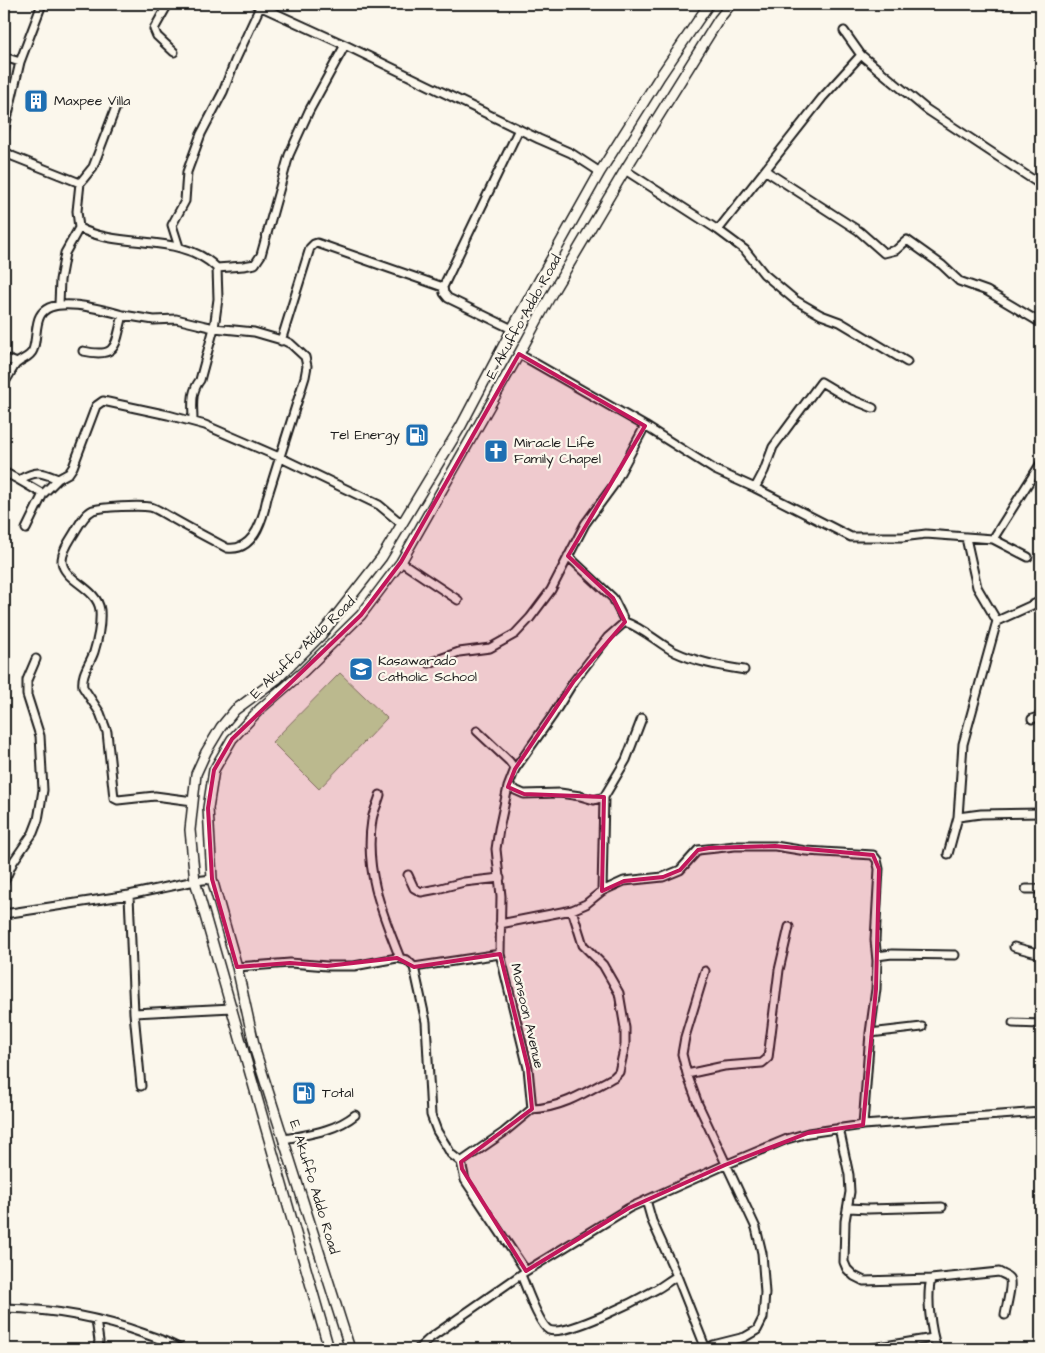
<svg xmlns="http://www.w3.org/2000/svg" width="1045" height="1353" viewBox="0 0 1045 1353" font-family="'Architects Daughter',sans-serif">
  <rect width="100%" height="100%" fill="#fbf7ec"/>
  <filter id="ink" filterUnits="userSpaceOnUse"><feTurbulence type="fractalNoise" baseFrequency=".02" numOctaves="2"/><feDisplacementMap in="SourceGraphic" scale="10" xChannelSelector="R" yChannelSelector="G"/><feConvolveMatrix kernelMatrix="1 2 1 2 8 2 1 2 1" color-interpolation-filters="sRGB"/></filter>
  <g filter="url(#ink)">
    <path fill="#bae19c" stroke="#6b7e5c" d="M340,673L387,718L319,789L272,742Z"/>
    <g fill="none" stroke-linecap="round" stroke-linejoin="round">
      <g stroke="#1c1c1c" stroke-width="11">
        <path id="minor" d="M168,4L154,29L157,36L174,52
          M255,4L345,45L539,139L571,153L600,172
          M993,4L994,5
          M844,31L861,55L926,109L1041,185
          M4,57L20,62
          M4,132L20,62L42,4
          M4,149V151L12,156L80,183L77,211L79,228C122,250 181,232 217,268L218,299L214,328L200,380C190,393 193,406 193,421
          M625,170L718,230L745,250L764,274L795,300L821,315L840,322L907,362
          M766,171L859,231L884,253L896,250L907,240L942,265L959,281L987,291L1041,323
          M80,183L93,167L116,107
          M718,230L822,98L861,55
          M179,247L172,225L185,201L187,172L201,134L223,92L235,61L260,7
          M217,268L243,266L255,264L261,255L289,155L309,111L345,45
          M59,304L60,280L65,253L79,228
          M512,329L448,298L444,293L443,287L519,129
          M281,341L310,248L314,244L317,243L443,287
          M83,351C119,359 115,344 123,315L154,320L176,319L214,328L254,332L285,341L291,344L305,357L307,366L305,377L267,498C263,519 254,552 227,548C208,538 189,528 170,517C164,514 156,508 150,507C140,505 102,507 93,510C85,514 80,523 76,530C71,539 62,550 62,561C63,581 97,587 100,610C101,624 98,639 94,652C90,664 81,673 83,687L100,713L107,732L114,798L118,800L155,796L193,801
          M519,354L645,426L715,470L755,488L851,537H902L926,534L993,539L1041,463
          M4,358L17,363
          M4,383C9,377 11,370 16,364C22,358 30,358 33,350C37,339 35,325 40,316C51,294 105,310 123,315
          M4,472L19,480C37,470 40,472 58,479L69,473L73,467L96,406L103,401L168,415L205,425L279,457L379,505L402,524
          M19,480L43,494
          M755,488L764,471L773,447L821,382L848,398L873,408
          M26,529L43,494L58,479
          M966,538L977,587L997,621L1041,601
          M993,539L1028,557
          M568,556L613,598L625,622
          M401,562L458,600
          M429,663L459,652L490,648L515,634L530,618L551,590L585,524L613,486L645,426
          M1032,719L1041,716
          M477,731L509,761L515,769
          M508,787L524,794L560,793L580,796L594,800L604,797
          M380,795C378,803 373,812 372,820C364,870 382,913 400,958
          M958,817L981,814L1041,813
          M948,854L958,817L963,744L997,621
          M408,875L414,888L421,892L437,889L464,882L500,878
          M4,882L13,862L33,833L38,820L43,790L40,736L27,695V680L36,659
          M1026,889H1041
          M602,891L604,797L626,760L642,718
          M129,895L134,1013L141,1086
          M4,914L129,895L195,881L212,879
          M500,924L572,910L586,904L602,891L624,881L663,877L680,870L698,850L735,846H775L806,851L873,855L877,860L879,869L875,940L877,961L876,989L870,1033L863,1125
          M1014,947L1041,954
          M877,956L892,954L955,955
          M237,967L290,963L327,966H354L397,958L407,960L414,967
          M414,967L426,1022L431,1115L437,1131L447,1147L451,1154L461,1162L465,1180L526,1271
          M414,967L500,954
          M705,971L685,1037L682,1054L687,1074L698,1104L756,1228L762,1253L765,1293L763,1318L757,1330L745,1337L713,1345L708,1349
          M134,1013L232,1008
          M1013,1023L1041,1024
          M870,1033L922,1027
          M687,1074L724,1066L762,1063L768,1058L779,970L789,927
          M532,1109L528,1068L500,954L501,896L496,849L499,829L508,787L515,769L553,715L574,681L608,637L625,622C643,628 658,643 675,652C696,662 721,666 744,670
          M532,1109C562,1108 588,1091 614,1077L619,1072L625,1045V1028L619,993L603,965L583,945L572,910
          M839,1128L849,1175L850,1192L845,1221L844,1262L847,1269L854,1276L864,1281L931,1279C926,1298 931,1331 937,1349
          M285,1139C310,1134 335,1131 355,1115
          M461,1162L503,1133L532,1109
          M849,1208L868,1209L942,1207
          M4,1234H5
          M521,1275C526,1286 539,1325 549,1330C566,1337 639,1299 657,1289C664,1285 670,1280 677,1276L652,1221L646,1200
          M677,1276L706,1349
          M931,1279L999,1272C1002,1274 1007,1275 1009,1278C1013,1284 1006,1307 1005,1315
          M4,1308C52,1309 99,1317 145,1334C157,1338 169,1342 180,1349
          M96,1320L99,1341L97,1349
          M418,1349L430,1338L526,1271L629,1208L725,1165L787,1139L808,1133L863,1125L1041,1112
          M867,1349L933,1338"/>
      </g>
      <g stroke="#1c1c1c" stroke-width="12">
        <path id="major" d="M329,1349L195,881L190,830L196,774L206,752L221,727L235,710L277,679L321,635L382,557L461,426L512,329L600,172L659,78L709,4
          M350,1349L256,1053L237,967L212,879L208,808L214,770L232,739L259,710L304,671L361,615L401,562L519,354L551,295L625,170L719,19L731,4"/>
      </g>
      <use href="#minor" stroke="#fbf7ec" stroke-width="7"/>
      <use href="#major" stroke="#fbf7ec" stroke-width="9"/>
    </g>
  </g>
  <path fill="#c2185b" fill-opacity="0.2" stroke="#c2185b" stroke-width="4" stroke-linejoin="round" d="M519,354L645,426L568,556L613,598L625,622L574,681L515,769L508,787L524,794L604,797L602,891L624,881L663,877L680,870L698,850L709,848L775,846L873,855L879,869L876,989L863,1125L808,1133L725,1165L629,1208L526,1271L462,1169L461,1162L532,1109L528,1068L500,954L414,967L397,958L327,966L290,963L237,967L212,879L208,808L214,770L232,739L361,615L401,562Z"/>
  <defs>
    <g id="building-square" transform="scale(1.25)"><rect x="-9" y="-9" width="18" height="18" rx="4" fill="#1f6fb2" stroke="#fbf7ec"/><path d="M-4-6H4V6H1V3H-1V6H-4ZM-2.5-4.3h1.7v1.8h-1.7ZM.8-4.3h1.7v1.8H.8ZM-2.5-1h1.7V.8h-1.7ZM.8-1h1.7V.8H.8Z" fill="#fff"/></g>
    <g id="fuel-square" transform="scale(1.25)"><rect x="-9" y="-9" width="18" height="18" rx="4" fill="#1f6fb2" stroke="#fbf7ec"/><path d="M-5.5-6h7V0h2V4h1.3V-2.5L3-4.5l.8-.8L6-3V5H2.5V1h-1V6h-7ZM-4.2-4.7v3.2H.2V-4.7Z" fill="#fff"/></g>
    <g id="church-square" transform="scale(1.25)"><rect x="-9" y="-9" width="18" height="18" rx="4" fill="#1f6fb2" stroke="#fbf7ec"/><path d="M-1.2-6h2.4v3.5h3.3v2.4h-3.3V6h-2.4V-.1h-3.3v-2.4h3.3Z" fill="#fff"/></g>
    <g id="school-square" transform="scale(1.25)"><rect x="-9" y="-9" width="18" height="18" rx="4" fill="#1f6fb2" stroke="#fbf7ec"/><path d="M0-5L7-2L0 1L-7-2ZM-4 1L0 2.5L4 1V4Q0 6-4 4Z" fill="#fff"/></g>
  </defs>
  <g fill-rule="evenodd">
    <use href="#building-square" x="36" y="101"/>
    <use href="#fuel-square" x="417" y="435"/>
    <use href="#church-square" x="496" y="451"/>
    <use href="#school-square" x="361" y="669"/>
    <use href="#fuel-square" x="304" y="1093"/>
  </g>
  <g text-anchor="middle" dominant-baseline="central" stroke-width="4.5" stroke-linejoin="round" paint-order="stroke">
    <g font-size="14" fill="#1c1c1c" stroke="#fbf7ec" text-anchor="start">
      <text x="54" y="101">Maxpee Villa</text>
      <text x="400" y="435" text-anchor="end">Tel Energy</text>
      <text x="514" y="443">Miracle Life<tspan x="514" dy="16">Family Chapel</tspan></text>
      <text x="378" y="661">Kasawarado<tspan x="378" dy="16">Catholic School</tspan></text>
      <text x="322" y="1093">Total</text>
    </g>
    <g font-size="14" fill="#1c1c1c" stroke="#fbf7ec">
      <text transform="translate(524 317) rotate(-61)">E. Akuffo Addo Road</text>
      <text transform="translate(303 648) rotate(-44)">E. Akuffo Addo Road</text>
      <text transform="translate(527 1016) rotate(77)">Monsoon Avenue</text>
      <text transform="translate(314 1187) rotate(73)">E. Akuffo Addo Road</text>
    </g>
  </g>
  <rect width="1045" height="1353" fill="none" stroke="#fbf7ec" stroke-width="20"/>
  <rect x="10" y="10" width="1025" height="1333" fill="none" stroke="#1c1c1c" stroke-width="2" filter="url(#ink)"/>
</svg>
